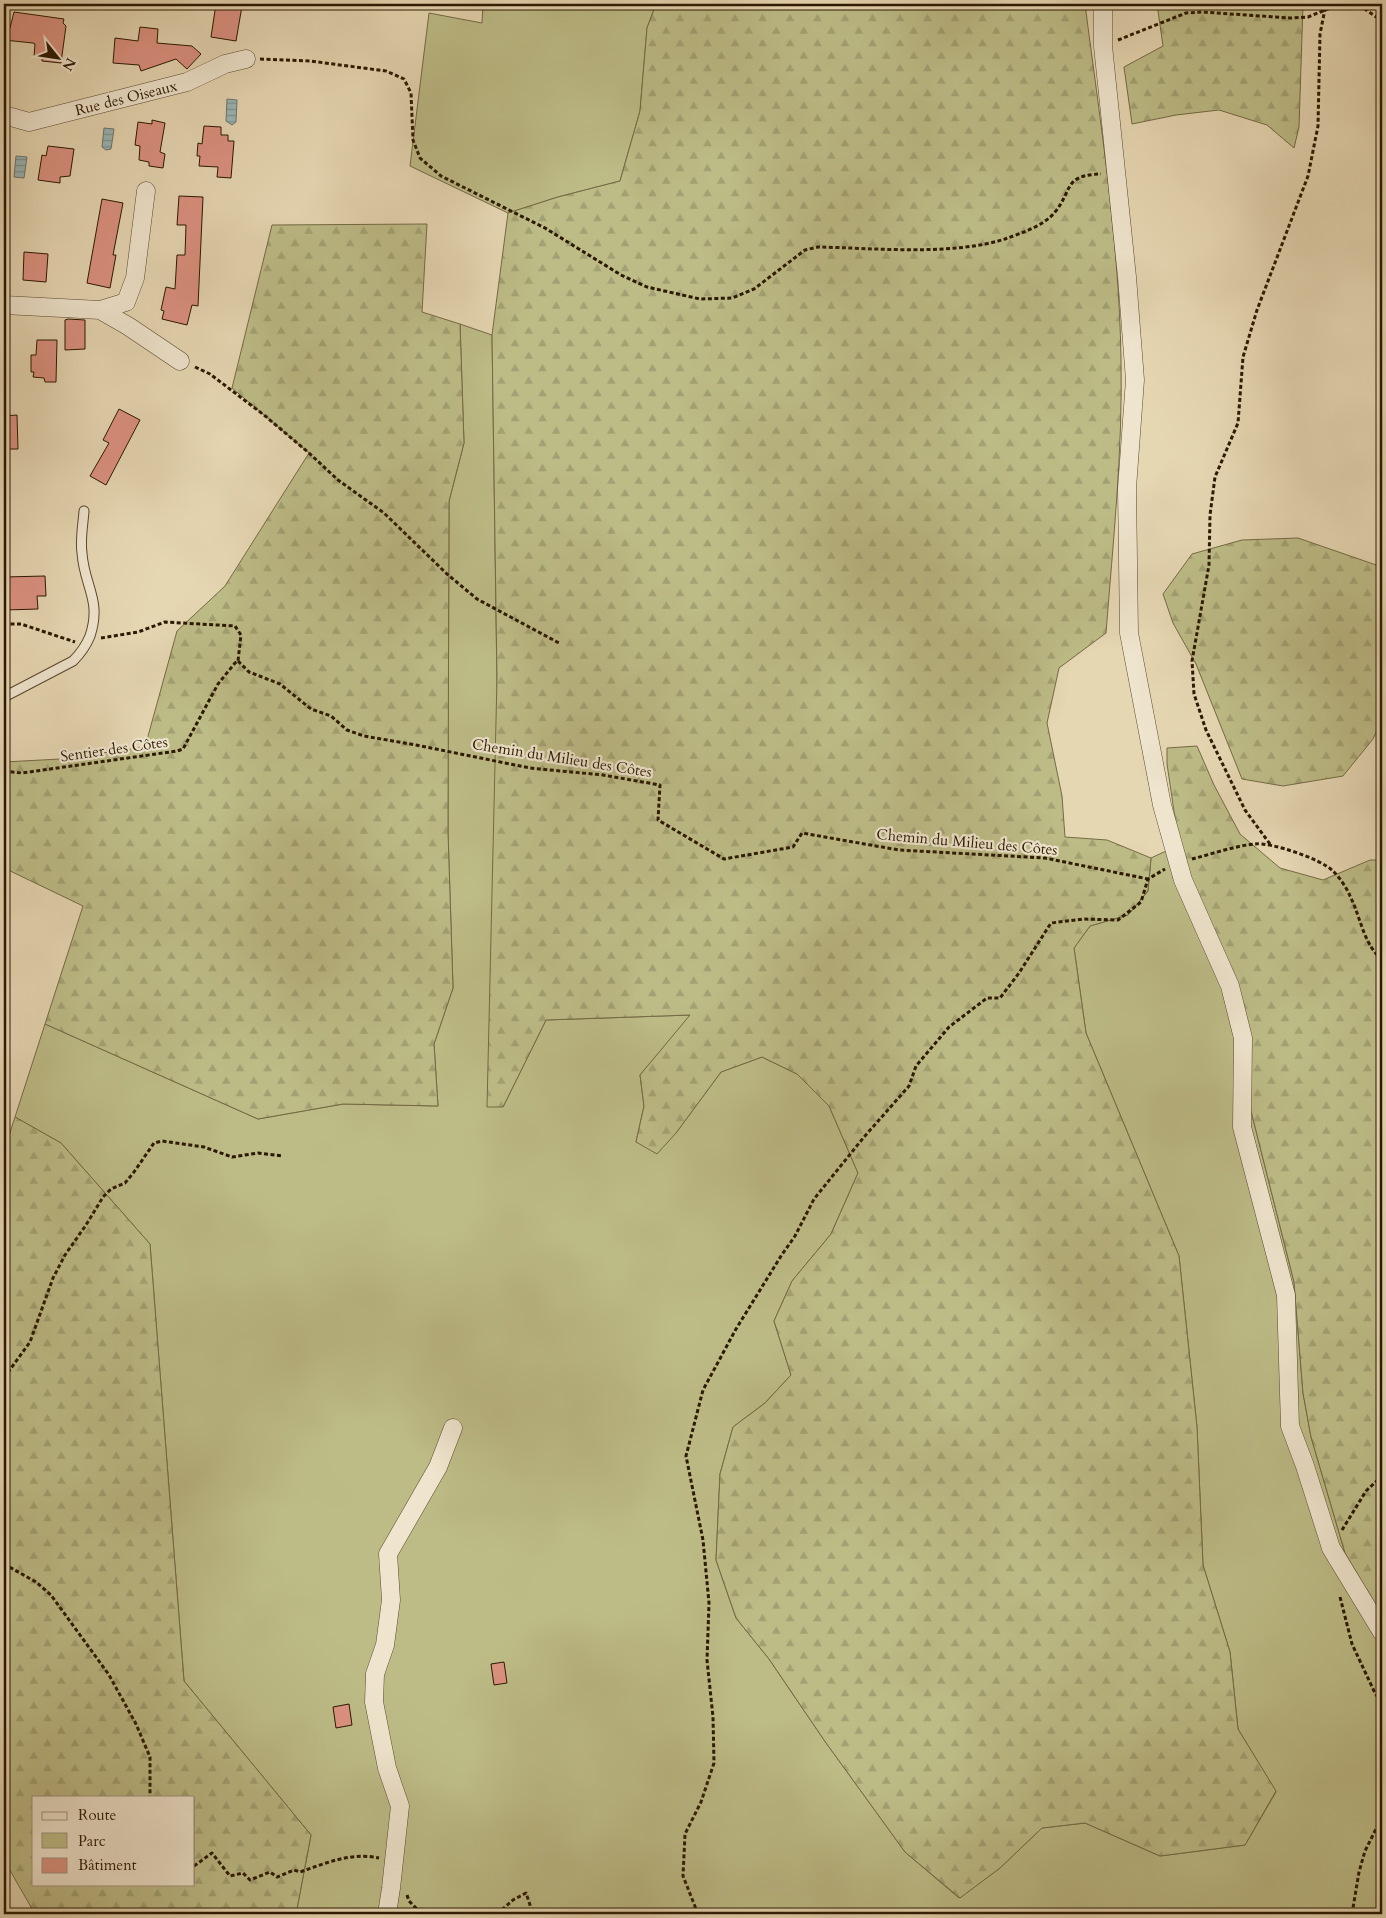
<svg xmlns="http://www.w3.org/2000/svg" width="1386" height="1918" viewBox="0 0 1386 1918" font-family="Cardo,serif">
  <defs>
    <pattern id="forest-firs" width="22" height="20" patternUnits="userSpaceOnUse" patternTransform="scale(1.25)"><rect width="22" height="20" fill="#bdbc87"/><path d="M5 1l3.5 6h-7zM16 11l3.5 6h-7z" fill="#a3a173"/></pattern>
    <pattern id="water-rules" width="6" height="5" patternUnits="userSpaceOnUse" patternTransform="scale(1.25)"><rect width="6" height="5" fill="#9bb7b8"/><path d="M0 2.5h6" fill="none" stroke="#7f9493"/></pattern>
  </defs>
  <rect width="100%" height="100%" fill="#e6d7b3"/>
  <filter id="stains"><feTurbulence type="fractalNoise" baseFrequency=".004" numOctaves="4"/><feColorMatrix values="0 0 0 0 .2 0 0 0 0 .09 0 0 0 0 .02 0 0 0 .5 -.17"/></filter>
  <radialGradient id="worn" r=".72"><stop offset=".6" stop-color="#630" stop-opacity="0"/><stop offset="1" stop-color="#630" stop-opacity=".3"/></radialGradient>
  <path fill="#bdbc87" stroke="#746a44" d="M483,4H656L647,28L640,111L620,181L558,197L508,213L410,166L429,13L482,23Z
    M460,324L492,335L503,1107L546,1020L691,1015L640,1075L644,1106L636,1142L676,1133L721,1072L762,1057L797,1074L829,1106L858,1173L831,1234L792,1281L774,1321L791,1375L765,1403L733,1427L720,1474L716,1560L736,1618L769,1659L824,1740L905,1852L959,1898L1000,1868L1042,1828L1085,1823L1160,1856L1245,1845L1276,1792L1238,1729L1230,1652L1203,1565L1197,1427L1179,1256L1086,1033L1074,948L1090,926L1128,915L1148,891L1151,858L1179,845L1212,939L1247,1095L1294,1282L1303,1393L1311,1437L1345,1553L1382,1616V1914H296L311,1835L184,1681L150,1244L61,1143L15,1117L45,1024L258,1119L343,1104L438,1106L434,1044L453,988L448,832L449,501L464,443Z"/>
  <path fill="url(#forest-firs)" stroke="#746a44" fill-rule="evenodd" d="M656,4H1085C1100,121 1119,239 1121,358C1123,450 1113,542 1106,633L1059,668L1047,723L1062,796L1065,837L1107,840L1151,858L1148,891L1128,915L1090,926L1074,948L1086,1033L1179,1256L1197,1427L1203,1565L1230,1652L1238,1729L1276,1791L1245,1845L1160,1856L1085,1823L1042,1828L1000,1868L960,1898L905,1852L824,1740L769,1659L736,1618L716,1560L720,1474L733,1427L765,1403L791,1375L774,1321L792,1281L831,1234L858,1173L829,1106L797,1074L762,1057L721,1072L676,1133L657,1154L636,1142L644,1106L640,1075L690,1015L546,1020L503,1107H487L497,678L492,335L508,213L558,197L620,181L640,111L647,28Z
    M1157,4H1303L1299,127L1294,148L1267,125L1219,110L1176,115L1132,124L1124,67L1163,46Z
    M427,224L422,312L460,324L464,443L449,501L448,832L453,988L434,1044L438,1106L343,1104L258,1119L45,1024L83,906L4,868V762L60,759L145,747L177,631L225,586L309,453L232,388L272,225Z
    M1298,538L1382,567V720L1373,739L1343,776L1283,786L1242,779L1196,664L1173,623L1163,594L1192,554L1242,540Z
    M1197,746L1214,785L1240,834L1280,868L1323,880L1370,860H1382V1616L1345,1553L1311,1437L1303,1393L1294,1282L1247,1095L1212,939L1173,878L1179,845L1167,764V748Z
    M15,1117L61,1143L150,1244L184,1681L311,1835L296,1914H35L4,1860V1151ZM34,1797H194V1884H34Z"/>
  <path fill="url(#water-rules)" stroke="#6e776f" d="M227,99L237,100L236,122L232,125L226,121Z
    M104,128L114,129L111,149L106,150L102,147Z
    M16,156L27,157L24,178L14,177Z"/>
  <path fill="#dc9281" stroke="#2b1801" d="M216,4L242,6L236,41L211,37Z
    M14,12L64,19L63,23L66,26L61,63L42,61V58L34,57L35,44L33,43L4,40L5,27L10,28Z
    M140,27L158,29L157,43L192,46L201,54L187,69L176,59L141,71L139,65L113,63L115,38L138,41Z
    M152,120L165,123L160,152L165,154L163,168L149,166V162L139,160L140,146L135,145L138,122L152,124Z
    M204,126L221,127V135H228V141H234L231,178L217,177L218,167L199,166L200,156H197L198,143L202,144Z
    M48,146L74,149L70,176L60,177V183L38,180L42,155L46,156Z
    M179,196L203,197L198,306L192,305L187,325L162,319L164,311L161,310L166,287L175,289L177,255H185L186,225H177Z
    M102,199L123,203L113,255H116L110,288L87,283Z
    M24,252L48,254L46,282L23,280Z
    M68,319L85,320V349L65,350V320Z
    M37,340H57L56,382H45L44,378L33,377L34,372H31V355H36Z
    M119,409L140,420L106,485L90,476L109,443L103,440Z
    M17,415L18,449H4V416Z
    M45,576L46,596H37L38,609L5,610L4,577Z
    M504,1662L507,1683L494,1685L491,1664Z
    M349,1704L352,1725L336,1728L333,1707Z"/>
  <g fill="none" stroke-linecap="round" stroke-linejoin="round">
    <g stroke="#5a482e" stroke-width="11">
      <path id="lane" d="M4,697L73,661C81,653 86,646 90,636C102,600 84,586 82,553C80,540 83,525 84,511"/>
    </g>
    <g stroke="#5a482e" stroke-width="19">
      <path id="street" d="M1103,4V46L1127,277L1135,380L1127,488L1129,633L1162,805L1183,880L1230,986L1243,1038L1242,1127L1286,1295L1290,1426L1305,1466L1331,1548L1382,1632
        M4,115L29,122L187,82L225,64L246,59
        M4,305L100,310L128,326L180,361
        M100,310L126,302L135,278L146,191
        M387,1914L391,1888L400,1806L387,1768L374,1702L375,1674L385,1645L391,1600L388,1554L438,1467L453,1428"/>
    </g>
    <path stroke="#2b1801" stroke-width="3" stroke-dasharray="4 2.5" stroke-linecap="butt" d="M1352,4L1362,7L1382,21
      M1118,40L1186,13L1202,12L1290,18L1308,17L1340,4
      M260,59L310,61L386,71L404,79L411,93L413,140L420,158L441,176L545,228L621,275L647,287L700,299L732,298L754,289L805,250L818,247C874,248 952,256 1005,239C1021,233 1044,226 1055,212C1073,190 1063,175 1101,174
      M195,367L210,374L264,415L309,453L338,480L384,513L447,574L477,599L559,643
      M4,624H21L75,642
      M101,638L138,632L165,622L235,626L241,635L238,661
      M238,661L249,672L280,684L311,709L331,716L347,730L364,736L416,745L530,768L603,775L660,785L658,820L724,859L793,847L802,833L899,850L1045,858L1148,879
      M4,771L22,773L177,751L183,749L218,684L235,663L238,661
      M1270,844L1245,810L1206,730L1194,694L1192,661L1209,565L1210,515L1215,477L1238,423L1243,357L1257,310L1308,176L1318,126L1320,34L1326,4
      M1192,859C1212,854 1234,846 1255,844C1271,842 1321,859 1333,871C1339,877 1347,888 1350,896C1361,918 1363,943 1382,960
      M4,1378L30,1342L53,1278L65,1255L86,1225L103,1197L111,1189L125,1183L134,1172L154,1143L162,1141L204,1147L232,1157L258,1153L283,1156
      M1342,1530L1366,1491L1382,1476
      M4,1564L36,1582L51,1595L109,1675L136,1724L150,1757V1797
      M1340,1597L1352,1644L1374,1691L1382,1705
      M194,1866L212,1853L230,1876L243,1873L250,1880L270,1872L277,1877L294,1870L300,1872C326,1863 351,1852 379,1858
      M407,1895L409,1901L422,1914
      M497,1914L513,1900L526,1893L533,1914
      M698,1914L683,1876L685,1834L701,1802L714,1763L713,1717L707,1660L709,1603L703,1540L686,1456L703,1390L736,1329L781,1256L795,1236L814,1199L864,1137L909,1086L916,1066L949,1027L987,998H1000L1019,973L1051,923L1083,919L1118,920L1141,902L1148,879L1165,869
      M1352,1914L1359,1872L1365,1851L1382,1817"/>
    <use href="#lane" stroke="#efe5ce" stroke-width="9"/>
    <use href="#street" stroke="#efe5ce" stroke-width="18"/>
  </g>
  <g text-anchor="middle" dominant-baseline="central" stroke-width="4.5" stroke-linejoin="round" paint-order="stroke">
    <g font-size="15" fill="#2b1801" stroke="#efe5ce">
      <text transform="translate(126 98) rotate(-14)">Rue des Oiseaux</text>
      <text transform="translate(114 749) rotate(-8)">Sentier des Côtes</text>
      <text transform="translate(562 758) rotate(9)">Chemin du Milieu des Côtes</text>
      <text transform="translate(967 842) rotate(5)">Chemin du Milieu des Côtes</text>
    </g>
  </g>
  <rect width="1386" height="1918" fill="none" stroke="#e6d7b3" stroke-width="20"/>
  <rect x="5" y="5" width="1376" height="1908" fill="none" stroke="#2b1801" stroke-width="2.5"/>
  <rect x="10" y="10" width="1366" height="1898" fill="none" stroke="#2b1801"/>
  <rect x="32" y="1796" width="162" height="90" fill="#efe5ce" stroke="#a1937c"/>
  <rect x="42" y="1812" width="25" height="8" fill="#efe5ce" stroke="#a1937c"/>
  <text x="78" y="1820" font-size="15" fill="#2b1801">Route</text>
  <rect x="42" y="1833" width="25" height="15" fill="#bdbc87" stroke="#a1937c"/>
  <text x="78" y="1846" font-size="15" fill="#2b1801">Parc</text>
  <rect x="42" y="1858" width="25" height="15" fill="#dc9281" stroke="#a1937c"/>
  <text x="78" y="1870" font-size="15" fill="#2b1801">Bâtiment</text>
  <g transform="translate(58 58) rotate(120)" stroke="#efe5ce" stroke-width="4" paint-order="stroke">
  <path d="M0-4L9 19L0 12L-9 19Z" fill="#2b1801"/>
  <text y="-8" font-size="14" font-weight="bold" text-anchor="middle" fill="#2b1801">N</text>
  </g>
  <rect width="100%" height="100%" filter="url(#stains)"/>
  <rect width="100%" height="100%" fill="url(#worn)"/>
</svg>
